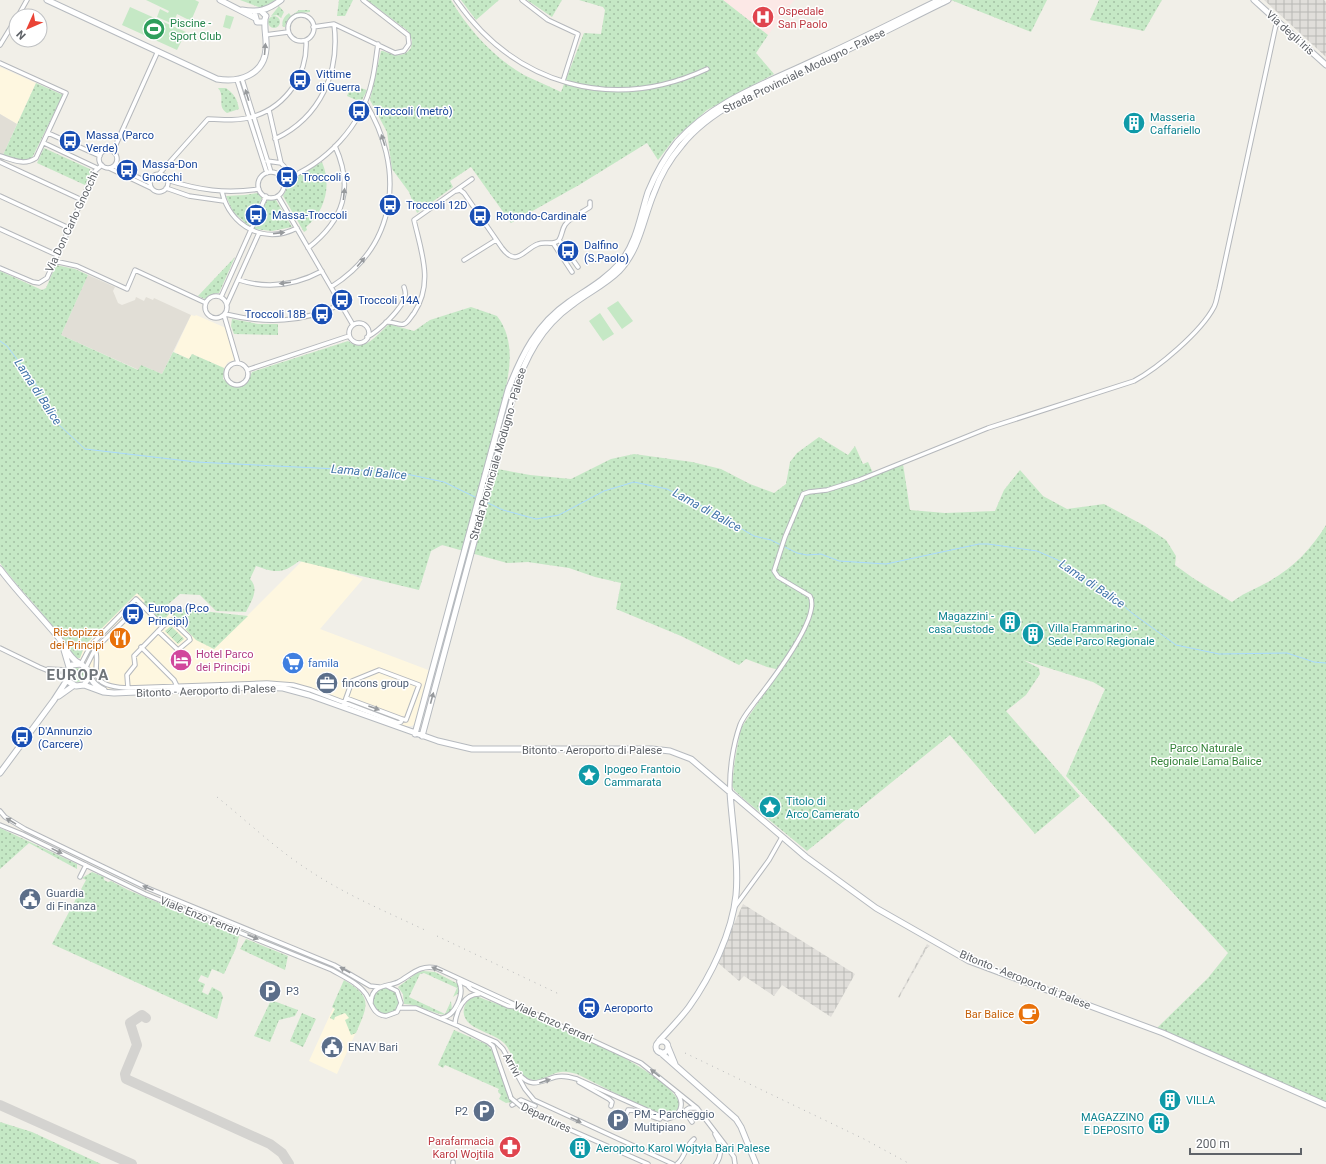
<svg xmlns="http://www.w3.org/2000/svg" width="1326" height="1164" viewBox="0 0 1326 1164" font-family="Roboto,sans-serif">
  <defs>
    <pattern id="industrial-grid" width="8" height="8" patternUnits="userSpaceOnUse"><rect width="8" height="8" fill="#e0deda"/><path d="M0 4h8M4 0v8" fill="none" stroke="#b9b8b5"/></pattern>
    <pattern id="grass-dots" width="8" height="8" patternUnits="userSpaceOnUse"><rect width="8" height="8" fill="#c5e8c5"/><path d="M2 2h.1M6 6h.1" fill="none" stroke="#a3c0a4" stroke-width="1.8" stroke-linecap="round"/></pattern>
    <pattern id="garden-furrows" width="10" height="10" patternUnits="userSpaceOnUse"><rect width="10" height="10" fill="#c5e8c5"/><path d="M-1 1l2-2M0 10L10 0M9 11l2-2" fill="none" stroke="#a3c0a4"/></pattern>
  </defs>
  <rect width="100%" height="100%" fill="#f1efe8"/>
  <path fill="#fef7e0" d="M0,67L36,83L17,124L0,114Z
    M191,315L195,316L196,315L226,328L235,360L228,362L224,368L192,354L189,359L174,352Z
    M305,558L363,579L320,629L431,671L415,724L412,726H404L313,693L284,686L267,685L108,690L94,682L88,665L79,660L85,645L137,593L145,601L143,603L161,621L170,613L197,639L214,649Z
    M334,1006L362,1019L337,1074L309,1061Z"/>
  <path fill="url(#industrial-grid)" d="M1264,0H1324L1326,2V57Z
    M743,904L855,974L831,1017L782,985L774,996L744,976L739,981L717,962Z
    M927,944L930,946L927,948L899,998L898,997Z"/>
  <path fill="#e1ded6" d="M0,114L17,124L3,155L0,154Z
    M88,275L115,287L113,291L118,303L122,305L135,300L136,297L144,301L146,297L153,300L154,298L191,315L162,374L141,365L139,370L61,335Z"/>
  <path fill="#fce8e6" d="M723,0H794L768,35Z"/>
  <path fill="url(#grass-dots)" d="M240,0H276L261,8Z
    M339,0H353L345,16H337Z
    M367,0H451C468,29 494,58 524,75C536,81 549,86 561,92L584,33L601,34L605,10L603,7L579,0H723L768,35L756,53L774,74L707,110L675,138L658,160L647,143L579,185L511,223L471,167L450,181L453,187L417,213L409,192L392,169L387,132L370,100L381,51H383C393,55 403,59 411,48L412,40L408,31Z
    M461,0H499L476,20Z
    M527,0H562L552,17Z
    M951,0H1047L1031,32Z
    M1099,0H1162L1144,31L1090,20Z
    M279,6L284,12L281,18L277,15L271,16Z
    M299,10H310V12C298,13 288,14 285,27H283C281,21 284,17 289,13L291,16Z
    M268 22a6 6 0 1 1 12 0a6 6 0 1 1-12 0Z
    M36,83L63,95L31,160L25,161L3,155Z
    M351,85L367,90L361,102L347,96Z
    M218,88H226C234,94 237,98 239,109L227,113C216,106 226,97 218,88Z
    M44,148L90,169L91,173L85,185L37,163Z
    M322,162C332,186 325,211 306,227L307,230L304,232L283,196L286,190L287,182Z
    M258,193L262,198L249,226L233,212L226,196L245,195Z
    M267,200H276L292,227L272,231L254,229Z
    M235,257L219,293L212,294L205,299L198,296Z
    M56,265L75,269L88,275L61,335L138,370L141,365L162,374L173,352L189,359L192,354L224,368L223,379C235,388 246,389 252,372L348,341C363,354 377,335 388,325H392L414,331L430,320L471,307L497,316C529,357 491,421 486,467L530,475L571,479L611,459L634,454L692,462L721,469L750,484L774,493L786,484L790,462L797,453L819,437L848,455L855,446L863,464L868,462L874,475L903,464L910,510L945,513L995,511L1004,490L1020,470L1043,496L1067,509L1104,504L1145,526L1166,540L1176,556L1175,565L1193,578L1232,602C1242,594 1253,590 1264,584C1290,571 1311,550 1326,525V1103L1155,1030L1208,978L1228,953L1066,776L1105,689L1093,682L1023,660L1039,668L1040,674L1026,695L1006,711L1080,796L1035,834L950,735L807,851L745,800L735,791L732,786L735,759L741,728L755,707L784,666L805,630L780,670L767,667L746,659L739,665L681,636L616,609L621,583L595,577L569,568L528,562L507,563L442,545L431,551L419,590L299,561C283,574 275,573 256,566L250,579C260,589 251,602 246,612L216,611L200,595L180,594L165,607L248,616L214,649L196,640L170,613L162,622L143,603L145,601L137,593L85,645L80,658H74C55,622 23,595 0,563V271L42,290L46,288Z
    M232,319L258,324H278V335L234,334L231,326Z
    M70 675a7 7 0 1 1 14 0a7 7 0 1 1-14 0Z
    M0,828L77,864V869L29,843L0,869Z
    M92,872L104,877V880L108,882L111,881L128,890L239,936L236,948L224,974L212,969L208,978L201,975L198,981L205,984L202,992L208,995L212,987L221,992L223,997L217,1019L52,944L86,880L82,878Z
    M246,939L288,956L285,970L240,949Z
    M423,971L435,972L458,984L460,987L459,993L453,997L457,988L424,973L420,974L409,997L445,1014L451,1001L452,1010L447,1015C431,1014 420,1004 404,1004L403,994L398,987L417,973Z
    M344,980C373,997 368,1005 356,1033L351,1035L345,1020L349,1018L345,1013L335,1017L334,1020L330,1018L335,1009L332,1007Z
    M373 1001a13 13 0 1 1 26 0a13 13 0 1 1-26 0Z
    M477,996C496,1005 512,1007 531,1014C562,1026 670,1073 680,1104L677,1112L670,1117H663L577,1074C572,1073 566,1071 561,1072C550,1073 541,1083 529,1079C516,1074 513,1053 505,1044C494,1031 460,1030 464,1008C466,1001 470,998 477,996Z
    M271,1000L298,1010L295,1016L279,1020L270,1042L254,1036Z
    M302,1013L316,1019L303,1047L290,1041Z
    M454,1030L486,1044C503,1058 500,1085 512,1102L506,1103L499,1099L501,1095L498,1092L499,1089L445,1065L443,1068L438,1065Z
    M0,1122L32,1132L101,1164H0Z"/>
  <path fill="url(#garden-furrows)" d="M171,626L184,639L178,644L165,631Z"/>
  <path fill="#c5e8c5" d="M146,0H195L199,2L191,21L177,14L173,24L157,17L160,9L168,13L169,11Z
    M130,7L186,32L177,50L122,25Z
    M226,15L234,17L230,29L223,27Z
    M618,301L633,321L622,329L607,308Z
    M600,313L614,334L603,341L589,321Z"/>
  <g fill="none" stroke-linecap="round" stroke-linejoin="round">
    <path stroke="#aadaff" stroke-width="1" d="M0,341L7,346L35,383L57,423L85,449L196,462L397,472L444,482L477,498
      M488,503L503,510L536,519L559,515L604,491L634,482L667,489L700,505L754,536L771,540L797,553L807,555L821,554L839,561L886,564L979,544H988L1037,551L1060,561L1118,601L1132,613L1176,645L1219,654L1287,653L1314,662L1326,663"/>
    <path stroke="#d4d3d0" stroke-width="10" d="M146,1018L142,1015L130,1023L137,1045L125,1074L126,1079L270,1144L282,1153L289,1164
      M0,1105L132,1164"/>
    <g stroke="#b5b8bc" stroke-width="5.5">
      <path id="street" d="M456,0C515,85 612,113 707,69
        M522,0L548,20L578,34L563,81
        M288 28a13 13 0 1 1 26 0a13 13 0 1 1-26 0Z
        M18,16L27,0
        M313,27L334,24L395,53L404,51L409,44L408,35L363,0
        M265,35L288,32
        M0,45L16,19
        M0,63L66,93L36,158C24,166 13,160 0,156
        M242,79L271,172
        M237,80L267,173
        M269,110L281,163
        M48,133L100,156
        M275,139C321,117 340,72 334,24
        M44,143L97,168
        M99 159a9 9 0 1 1 18 0a9 9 0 1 1-18 0Z
        M113,151L158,51
        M267,161L281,163L293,176
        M0,162L82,200
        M114,166L150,183
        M109,168L151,188
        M258 185a13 13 0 1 1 26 0a13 13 0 1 1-26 0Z
        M159,174L208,119C224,120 240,121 255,116C287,105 308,74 306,40
        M150 183a9 9 0 1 1 18 0a9 9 0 1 1-18 0Z
        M167,180C199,190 225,194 259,189
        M283,180C326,164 362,126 372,81C375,69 376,56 378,44
        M166,188L189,196L224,201
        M456,191L460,190L464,193L502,248C517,268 524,249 538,244C545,241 554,246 559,240C562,236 562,229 565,225C569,218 583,212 590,207V202
        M222,192C230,226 264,245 297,228
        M0,196L69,228
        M278,196L353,325
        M0,229L57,255
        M559,240L578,267
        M553,243L572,272
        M308,248C344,220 354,188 335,146
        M464,260L496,240
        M54,261L77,266L127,289L135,270L206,303
        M0,268L33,282L39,283L47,278L95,171L102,165
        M239,280C267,289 296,285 322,271
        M331,287C399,244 405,167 365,102
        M205 307a11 11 0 1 1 22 0a11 11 0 1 1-22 0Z
        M221,297L266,196
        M227,304L259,233
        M225,314C266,324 303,323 341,304
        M224,315L238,363
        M386,322C393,321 400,326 404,324C408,323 411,316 414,313C434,283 421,251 414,220L472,179
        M349 333a10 10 0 1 1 20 0a10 10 0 1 1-20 0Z
        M367,337C378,332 403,308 405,296C406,293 405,290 404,287
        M226 374a11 11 0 1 1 22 0a11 11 0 1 1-22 0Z
        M247,370L349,336
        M158,631L178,650L190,640L189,637L171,620L163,626
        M91,645C108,659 75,687 130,688
        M141,647L174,680L178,688
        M0,648L39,667L66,678
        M81,664L91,645L136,599L163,626L134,656L135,665L127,675L128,688L267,683L293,685L311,690L398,723L401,722L402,719L406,720L419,685L379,670L352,681C349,690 346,698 343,707
        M86,667L95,649L141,604
        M48,669L67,670
        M346,698L402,719
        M730,792C729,771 733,745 740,725C743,717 750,709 755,702C769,684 822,617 810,596L778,577L774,571L785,537L803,494L809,492L827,490L859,480L988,428L1134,381C1158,368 1201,332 1214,307C1217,301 1217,295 1219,289L1277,20
        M0,811L5,817L25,829L145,887L334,965L370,986L379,987
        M0,825L22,834L145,894L332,970C344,977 358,983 366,994C372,1004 373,1015 386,1016L397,1012L401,1003L397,991L387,986
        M80,877L86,865
        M734,908L769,860L782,837
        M459,981L469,986
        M468,986L471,989L508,1006L516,1007
        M371,1003C371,997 373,992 377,989C383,985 392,985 398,982C411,975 420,964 436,968L641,1063L697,1108L729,1150L734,1157L735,1164
        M400,1008H416L496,1042L503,1049L525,1089L534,1100L673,1164
        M442,1018C455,1016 465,994 459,982
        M455,1024C456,1011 464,994 479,994
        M461,1028L488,1042L493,1046L511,1098
        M519,1074C531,1089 541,1081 555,1077C563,1075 570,1077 577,1079L667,1119C681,1116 685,1104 677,1093
        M579,1082L609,1099L612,1102L611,1106
        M512,1105L521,1100L535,1106
        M627,1113L628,1110C636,1109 651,1117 660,1119
        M692,1122L686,1113V1110L689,1108H697
        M564,1127L648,1164
        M715,1134C721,1144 723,1154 716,1164
        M453,1164V1162
        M677,1164C685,1158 685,1146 694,1139"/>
    </g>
    <g stroke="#b6babf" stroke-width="7">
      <path id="secondary" d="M47,0L217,79C239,83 264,75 266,49C267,39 264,30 265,20
        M220,0L255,18
        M1254,0L1326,65
        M242,10C258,13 268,10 281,0
        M255,15L257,22H264L266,16L261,11
        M0,569C18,593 39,614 58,637C65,646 69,658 79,663
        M64,650L69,667
        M89,677L84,685L76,686L69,682L66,672L72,665L81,664L88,670C91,681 94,685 104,690
        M84,685L103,692L114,693L254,687L283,688L309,695L438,741L472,749H652L670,751L691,759L806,857L876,908L969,961L1163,1033L1326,1105
        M59,696L73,686
        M415,734L508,390C522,354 537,324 569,302C588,289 605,280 620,263C637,242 640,217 648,192C655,175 665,157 677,142C713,101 767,83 815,60C857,41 898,20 939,0
        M422,736L514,393C525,358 541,327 572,305C587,293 605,285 619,271C640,249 643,219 654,193C660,176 670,159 682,145C716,102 783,80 832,57C871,39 909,19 948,0
        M0,773L54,700L67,680
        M659,1041C669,1030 680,1019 689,1007C711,976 732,933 736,895C739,863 732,825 730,792
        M656 1047a6 6 0 1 1 12 0a6 6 0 1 1-12 0Z
        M668,1047L675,1064
        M660,1052L736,1119L741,1127L756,1164"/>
    </g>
    <use href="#street" stroke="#fff" stroke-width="3.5"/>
    <use href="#secondary" stroke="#fff" stroke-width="5"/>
    <path stroke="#b6b7b8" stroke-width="1" stroke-dasharray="1 5" stroke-linecap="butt" d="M217,797C247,821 277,850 310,871C346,895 387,912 427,931
      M437,936L561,995
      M685,1053L864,1139L910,1164"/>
    <g stroke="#b5b8bc" stroke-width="5.5" stroke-linecap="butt">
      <path id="street-bridge" d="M511,1098L524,1109L564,1127"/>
    </g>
    <use href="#street-bridge" stroke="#fff" stroke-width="3.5"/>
  </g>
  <defs><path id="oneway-solid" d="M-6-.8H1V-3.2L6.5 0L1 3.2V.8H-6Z"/></defs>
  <g fill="#979a9d">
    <use href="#oneway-solid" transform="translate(265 49) rotate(-85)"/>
    <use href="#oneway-solid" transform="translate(247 95) rotate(-107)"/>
    <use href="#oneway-solid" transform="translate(383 140) rotate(-108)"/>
    <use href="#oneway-solid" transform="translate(344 194) rotate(-84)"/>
    <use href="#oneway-solid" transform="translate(279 233) rotate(-7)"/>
    <use href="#oneway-solid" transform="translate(361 262) rotate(-50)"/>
    <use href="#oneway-solid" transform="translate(285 283) rotate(173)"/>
    <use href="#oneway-solid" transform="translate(432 698) rotate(-75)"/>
    <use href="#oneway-solid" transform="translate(374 708) rotate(20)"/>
    <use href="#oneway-solid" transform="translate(11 821) rotate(-149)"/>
    <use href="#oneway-solid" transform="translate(57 851) rotate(26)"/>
    <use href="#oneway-solid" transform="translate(148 888) rotate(-157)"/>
    <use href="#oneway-solid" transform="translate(253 937) rotate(23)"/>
    <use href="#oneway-solid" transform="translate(437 969) rotate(-159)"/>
    <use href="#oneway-solid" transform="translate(345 970) rotate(-152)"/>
    <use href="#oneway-solid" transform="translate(655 1073) rotate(-142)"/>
    <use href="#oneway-solid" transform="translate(545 1081) rotate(-19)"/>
    <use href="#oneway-solid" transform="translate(576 1120) rotate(25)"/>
  </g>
  <defs>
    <g id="hospital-disc" transform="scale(1.15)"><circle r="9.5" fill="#e0444e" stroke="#fff"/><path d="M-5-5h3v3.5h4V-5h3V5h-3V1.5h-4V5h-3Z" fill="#fff"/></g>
    <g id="stadium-disc" transform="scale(1.15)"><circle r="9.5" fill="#2e9e5b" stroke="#fff"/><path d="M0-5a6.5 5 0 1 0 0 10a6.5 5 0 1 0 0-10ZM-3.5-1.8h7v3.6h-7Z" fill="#fff"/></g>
    <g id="bus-disc" transform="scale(1.15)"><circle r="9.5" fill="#1a4fb4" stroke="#fff"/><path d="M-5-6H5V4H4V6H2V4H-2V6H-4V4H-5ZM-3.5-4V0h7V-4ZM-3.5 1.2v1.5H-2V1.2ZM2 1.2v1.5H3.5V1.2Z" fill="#fff"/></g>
    <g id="building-disc" transform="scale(1.15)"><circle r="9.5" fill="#0f9aa8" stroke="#fff"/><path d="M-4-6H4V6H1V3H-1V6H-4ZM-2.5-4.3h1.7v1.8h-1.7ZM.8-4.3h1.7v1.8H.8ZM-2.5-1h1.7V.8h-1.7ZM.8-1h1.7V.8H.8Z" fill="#fff"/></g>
    <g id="restaurant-disc" transform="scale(1.15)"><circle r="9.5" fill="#e8710a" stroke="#fff"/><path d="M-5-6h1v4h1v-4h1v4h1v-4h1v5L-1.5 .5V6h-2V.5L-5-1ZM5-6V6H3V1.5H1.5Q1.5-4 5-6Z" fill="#fff"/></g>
    <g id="hotel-disc" transform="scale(1.15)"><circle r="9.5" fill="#d1479c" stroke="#fff"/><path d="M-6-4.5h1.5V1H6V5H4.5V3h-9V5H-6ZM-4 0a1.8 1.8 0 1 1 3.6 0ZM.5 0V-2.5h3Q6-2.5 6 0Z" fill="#fff"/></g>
    <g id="supermarket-disc" transform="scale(1.15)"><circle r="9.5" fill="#3f7fe0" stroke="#fff"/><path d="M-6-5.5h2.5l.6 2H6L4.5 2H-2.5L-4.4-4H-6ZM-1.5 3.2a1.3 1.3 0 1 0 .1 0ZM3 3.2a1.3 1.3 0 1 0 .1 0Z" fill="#fff"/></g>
    <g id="office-disc" transform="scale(1.15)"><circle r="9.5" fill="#5c6f8a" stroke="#fff"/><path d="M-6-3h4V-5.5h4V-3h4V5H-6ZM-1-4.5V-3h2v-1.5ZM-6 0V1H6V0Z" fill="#fff"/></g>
    <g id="sight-disc" transform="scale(1.15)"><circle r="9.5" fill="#0f9aa8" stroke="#fff"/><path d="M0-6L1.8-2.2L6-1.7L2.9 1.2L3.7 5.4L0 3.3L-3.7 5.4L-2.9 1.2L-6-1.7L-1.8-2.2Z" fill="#fff"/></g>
    <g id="civic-disc" transform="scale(1.15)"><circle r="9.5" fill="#5c6f8a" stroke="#fff"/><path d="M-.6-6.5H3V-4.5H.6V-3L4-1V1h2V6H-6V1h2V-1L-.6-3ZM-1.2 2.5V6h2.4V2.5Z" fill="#fff"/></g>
    <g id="parking-disc" transform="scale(1.15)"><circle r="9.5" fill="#5c6f8a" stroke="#fff"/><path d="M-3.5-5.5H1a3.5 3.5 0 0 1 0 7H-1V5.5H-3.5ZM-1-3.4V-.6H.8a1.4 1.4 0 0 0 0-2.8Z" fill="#fff"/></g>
    <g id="station-disc" transform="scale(1.15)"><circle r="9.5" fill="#1a4fb4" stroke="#fff"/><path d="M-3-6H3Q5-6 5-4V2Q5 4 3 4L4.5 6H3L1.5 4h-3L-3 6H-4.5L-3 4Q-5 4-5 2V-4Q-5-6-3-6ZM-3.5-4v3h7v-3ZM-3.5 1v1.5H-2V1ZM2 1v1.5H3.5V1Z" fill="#fff"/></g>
    <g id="cafe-disc" transform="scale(1.15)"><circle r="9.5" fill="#e8710a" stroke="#fff"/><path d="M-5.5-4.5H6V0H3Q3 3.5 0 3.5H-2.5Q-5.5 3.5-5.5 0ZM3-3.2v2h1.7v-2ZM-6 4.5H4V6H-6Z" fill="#fff"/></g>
    <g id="pharmacy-disc" transform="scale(1.15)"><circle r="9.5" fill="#e0444e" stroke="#fff"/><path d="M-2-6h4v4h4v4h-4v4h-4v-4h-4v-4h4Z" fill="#fff"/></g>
  </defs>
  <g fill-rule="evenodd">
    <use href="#hospital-disc" x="763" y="17"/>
    <use href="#stadium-disc" x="154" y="29"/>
    <use href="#bus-disc" x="300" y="80"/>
    <use href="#bus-disc" x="359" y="111"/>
    <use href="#building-disc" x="1134" y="123"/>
    <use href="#bus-disc" x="70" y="141"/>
    <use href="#bus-disc" x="127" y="170"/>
    <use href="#bus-disc" x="287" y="177"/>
    <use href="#bus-disc" x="390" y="205"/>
    <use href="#bus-disc" x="256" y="215"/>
    <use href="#bus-disc" x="480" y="216"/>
    <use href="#bus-disc" x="568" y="251"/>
    <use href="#bus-disc" x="342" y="300"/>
    <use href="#bus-disc" x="322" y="314"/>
    <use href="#bus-disc" x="133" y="614"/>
    <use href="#building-disc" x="1010" y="622"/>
    <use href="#building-disc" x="1033" y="634"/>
    <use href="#restaurant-disc" x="120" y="638"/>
    <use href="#hotel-disc" x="181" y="660"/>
    <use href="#supermarket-disc" x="293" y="663"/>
    <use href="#office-disc" x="327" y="683"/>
    <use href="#bus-disc" x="22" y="737"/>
    <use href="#sight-disc" x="589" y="775"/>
    <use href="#sight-disc" x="770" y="807"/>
    <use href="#civic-disc" x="30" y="899"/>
    <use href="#parking-disc" x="270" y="991"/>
    <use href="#station-disc" x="589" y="1008"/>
    <use href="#cafe-disc" x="1029" y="1014"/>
    <use href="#civic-disc" x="332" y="1047"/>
    <use href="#building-disc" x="1170" y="1100"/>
    <use href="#parking-disc" x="484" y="1111"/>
    <use href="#parking-disc" x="618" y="1120"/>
    <use href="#building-disc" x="1159" y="1123"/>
    <use href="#pharmacy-disc" x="510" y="1147"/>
    <use href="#building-disc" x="580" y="1148"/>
  </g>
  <g text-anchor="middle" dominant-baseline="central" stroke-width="3" stroke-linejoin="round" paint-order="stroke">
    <g font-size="11" fill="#be3a42" stroke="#fff" text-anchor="start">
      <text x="778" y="11">Ospedale<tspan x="778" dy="13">San Paolo</tspan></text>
      <text x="494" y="1141" text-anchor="end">Parafarmacia<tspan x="494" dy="13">Karol Wojtila</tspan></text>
    </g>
    <g font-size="11" fill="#27864d" stroke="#fff" text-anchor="start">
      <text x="170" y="23">Piscine -<tspan x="170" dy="13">Sport Club</tspan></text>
    </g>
    <g font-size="11" fill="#5f6368" stroke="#fff">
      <text transform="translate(1290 33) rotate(42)">Via degli Iris</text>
      <text transform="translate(804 71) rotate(-26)">Strada Provinciale Modugno - Palese</text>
      <text transform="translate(72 222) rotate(-65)">Via Don Carlo Gnocchi</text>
      <text transform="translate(498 454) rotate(-74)">Strada Provinciale Modugno - Palese</text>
      <text transform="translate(206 691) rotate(-2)">Bitonto - Aeroporto di Palese</text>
      <text x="592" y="750">Bitonto - Aeroporto di Palese</text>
      <text transform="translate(200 916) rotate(22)">Viale Enzo Ferrari</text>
      <text transform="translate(1025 980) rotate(22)">Bitonto - Aeroporto di Palese</text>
      <text transform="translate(553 1022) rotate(24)">Viale Enzo Ferrari</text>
      <text transform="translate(512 1065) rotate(61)">Arrivi</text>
      <text transform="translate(546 1118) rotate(26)">Departures</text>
    </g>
    <g font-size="11" fill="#164399" stroke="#fff" text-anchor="start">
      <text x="316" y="74">Vittime<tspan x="316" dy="13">di Guerra</tspan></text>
      <text x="374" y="111">Troccoli (metrò)</text>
      <text x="86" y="135">Massa (Parco<tspan x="86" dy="13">Verde)</tspan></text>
      <text x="142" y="164">Massa-Don<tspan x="142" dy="13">Gnocchi</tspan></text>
      <text x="302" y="177">Troccoli 6</text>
      <text x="406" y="205">Troccoli 12D</text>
      <text x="272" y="215">Massa-Troccoli</text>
      <text x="496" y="216">Rotondo-Cardinale</text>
      <text x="584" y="245">Dalfino<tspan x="584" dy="13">(S.Paolo)</tspan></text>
      <text x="358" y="300">Troccoli 14A</text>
      <text x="306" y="314" text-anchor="end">Troccoli 18B</text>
      <text x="148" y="608">Europa (P.co<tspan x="148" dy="13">Principi)</tspan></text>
      <text x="38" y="731">D'Annunzio<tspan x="38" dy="13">(Carcere)</tspan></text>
      <text x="604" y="1008">Aeroporto</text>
    </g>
    <g font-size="11" fill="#0d838f" stroke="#fff" text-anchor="start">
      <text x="1150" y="117">Masseria<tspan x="1150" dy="13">Caffariello</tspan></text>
      <text x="994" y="616" text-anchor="end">Magazzini -<tspan x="994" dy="13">casa custode</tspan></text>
      <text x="1048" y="628">Villa Frammarino -<tspan x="1048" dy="13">Sede Parco Regionale</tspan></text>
      <text x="604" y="769">Ipogeo Frantoio<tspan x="604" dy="13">Cammarata</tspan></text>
      <text x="786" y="801">Titolo di<tspan x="786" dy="13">Arco Camerato</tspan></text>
      <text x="1186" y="1100">VILLA</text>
      <text x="1144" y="1117" text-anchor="end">MAGAZZINO<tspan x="1144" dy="13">E DEPOSITO</tspan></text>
      <text x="596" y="1148">Aeroporto Karol Wojtyła Bari Palese</text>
    </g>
    <g font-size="11" fill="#c56008" stroke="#fff" text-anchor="end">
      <text x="104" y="632">Ristopizza<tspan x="104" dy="13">dei Principi</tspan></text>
      <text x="1014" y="1014">Bar Balice</text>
    </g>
    <g font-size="11" fill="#b23c85" stroke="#fff" text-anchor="start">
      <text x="196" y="654">Hotel Parco<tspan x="196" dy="13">dei Principi</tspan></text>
    </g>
    <g font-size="11" fill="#366cbe" stroke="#fff" text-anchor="start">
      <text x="308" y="663">famila</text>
    </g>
    <g font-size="11" fill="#4e5e75" stroke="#fff" text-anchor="start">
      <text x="342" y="683">fincons group</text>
      <text x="46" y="893">Guardia<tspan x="46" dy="13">di Finanza</tspan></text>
      <text x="286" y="991">P3</text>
      <text x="348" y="1047">ENAV Bari</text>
      <text x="468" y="1111" text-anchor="end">P2</text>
      <text x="634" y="1114">PM - Parcheggio<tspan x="634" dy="13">Multipiano</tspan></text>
    </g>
    <g font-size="11" fill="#348238" stroke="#fff">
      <text x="1206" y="748">Parco Naturale<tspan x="1206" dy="13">Regionale Lama Balice</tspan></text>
    </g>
    <g font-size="12" font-style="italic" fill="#4174aa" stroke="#fff">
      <text transform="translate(38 392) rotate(57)">Lama di Balice</text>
      <text transform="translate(369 472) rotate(5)">Lama di Balice</text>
      <text transform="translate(707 510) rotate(29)">Lama di Balice</text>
      <text transform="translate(1092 584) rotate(34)">Lama di Balice</text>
    </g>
    <g font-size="15" font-weight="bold" letter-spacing="1" fill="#70757a" stroke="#fff">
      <text x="78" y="675">EUROPA</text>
    </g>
  </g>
  <g transform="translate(28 28) rotate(225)"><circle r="19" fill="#ffffff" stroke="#bfc1c3"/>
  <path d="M0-3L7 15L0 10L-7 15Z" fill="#ea4335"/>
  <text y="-6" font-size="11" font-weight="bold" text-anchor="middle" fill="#5f6368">N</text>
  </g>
  <path d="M1190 1148v6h111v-6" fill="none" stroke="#5f6368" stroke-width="2"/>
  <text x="1196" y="1148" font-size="12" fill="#5f6368" stroke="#ffffff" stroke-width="3" paint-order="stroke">200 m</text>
</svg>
